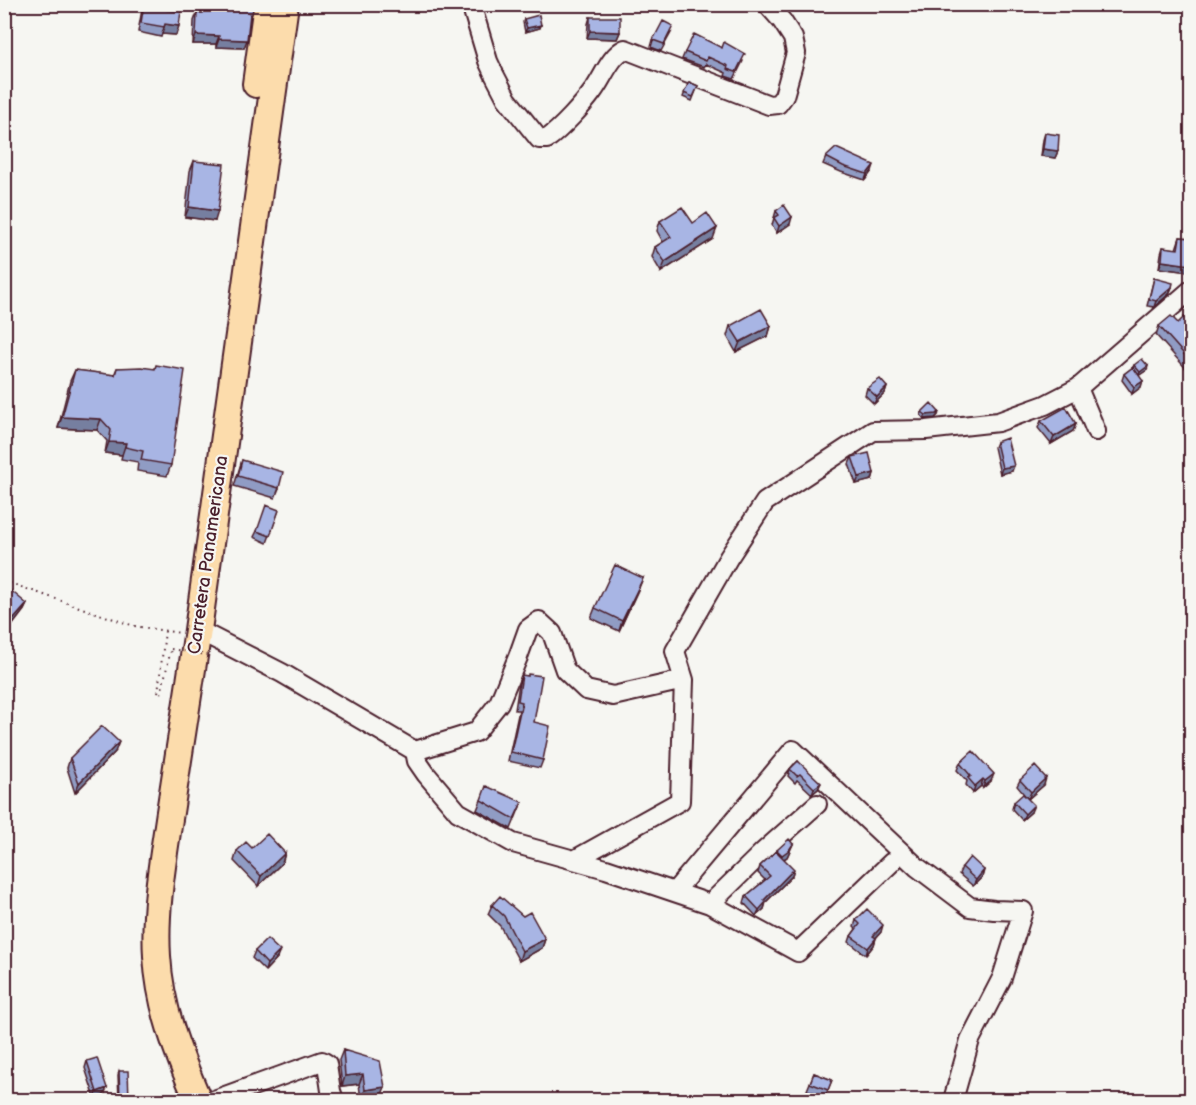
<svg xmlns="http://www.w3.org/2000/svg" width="1196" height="1105" viewBox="0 0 1196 1105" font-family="'Balsamiq Sans',sans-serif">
  <rect width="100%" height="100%" fill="#f6f6f2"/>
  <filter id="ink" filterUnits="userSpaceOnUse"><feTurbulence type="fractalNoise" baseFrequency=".0167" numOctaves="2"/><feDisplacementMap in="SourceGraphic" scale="12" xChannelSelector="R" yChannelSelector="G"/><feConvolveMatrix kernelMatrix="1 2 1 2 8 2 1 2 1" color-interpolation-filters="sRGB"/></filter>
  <g filter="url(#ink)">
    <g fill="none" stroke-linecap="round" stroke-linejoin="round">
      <g stroke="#4a1f2b" stroke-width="22">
        <path id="minor" d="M471,4L488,61L494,74L507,99L539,139H547C561,129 583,105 593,91C603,78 610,56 625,49L769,105L778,104L784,96L796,53L793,38L782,21L767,4
          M1078,388L1096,431
          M198,630L282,673L415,751L476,732L499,703L518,657L528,629L539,621L552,633L565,670L586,690L613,696L684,680
          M415,751L417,761L426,774L458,812L513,843L606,869L710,904L798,952L892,862
          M574,860L680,801L684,680L675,651L729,557L765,502L873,431L926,430L998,422L1045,405L1078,388L1192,289
          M675,891L793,750L917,867L970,907L994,910L1023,911L1002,978L970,1040L953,1100
          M710,904L763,852L817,804
          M214,1100L322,1061L327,1064L331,1091L334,1100"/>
      </g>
      <g stroke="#4a1f2b" stroke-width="30">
        <path id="highway" d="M256,84L267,4
          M198,1100C178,1054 160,1008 157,956C154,908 163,860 170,812C179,751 189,691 198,630C228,422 256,213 285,4"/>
      </g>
      <path stroke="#4a1f2b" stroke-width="2" stroke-dasharray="1.5 4.5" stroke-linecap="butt" d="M4,581L134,626L180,633
        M165,631L158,693L161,694L171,649"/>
      <use href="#minor" stroke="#f6f6f2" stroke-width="18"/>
      <use href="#highway" stroke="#fcdcac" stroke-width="26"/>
      <path stroke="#4a1f2b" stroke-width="2" stroke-dasharray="1.5 4.5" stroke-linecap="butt" d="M171,649L207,655"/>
    </g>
    <path fill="#909cc4" stroke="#4a1f2b" stroke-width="1.5" d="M143,4H168L167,10L176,35L162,34L161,37L138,32Z
      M202,4H254L249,22L244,48L216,47V44H193L194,21L197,13H201Z
      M590,17L620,32L617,39L587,38L588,24Z
      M524,19L541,25L540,28L525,32L523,22Z
      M671,33L661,51L651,47L653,40Z
      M685,52L743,61L734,79L725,76L726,73L706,64L704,67L682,59Z
      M689,82L698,86L692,101L683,97Z
      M1045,133L1058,151L1055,158L1041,156L1043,140Z
      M826,157L872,171L865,180L841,172L823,164Z
      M194,161L215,221L185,217L190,171Z
      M776,211L790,224L777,233L772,225Z
      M660,221L693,223L713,239L661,272L652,257L655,247L663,242L657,231Z
      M1180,237L1191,238V274H1189V272L1159,268L1161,254L1163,247L1176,249Z
      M1154,278L1172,287L1169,294L1154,307L1147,306Z
      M1178,323L1191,325V382L1188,377L1190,373L1156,335L1159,326Z
      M730,326H771L768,336L736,352L727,336Z
      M156,365L171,465L167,476L137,471L138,462L121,459L122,455L105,453L107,441L97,430L58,428L70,381L75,370L114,375L117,368L155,369Z
      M1134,365L1147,370L1139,375L1141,387L1132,394L1122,380L1124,374L1133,367Z
      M887,387L885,393L874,404L865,395L867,388Z
      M922,412L938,415L935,418L924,419L921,415Z
      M1041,421L1076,424L1073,431L1051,444L1038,428Z
      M996,442L1012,471L1000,474L994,447Z
      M852,457L874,473L872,480L856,484L849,464Z
      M242,460L279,488L275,498L234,486Z
      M279,510L267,543L254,537L257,531Z
      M643,578L619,631L591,618L595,608Z
      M4,595L27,604L24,610L11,627L4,622Z
      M522,675L543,760L540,768L508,761L519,710H515L519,683Z
      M115,752L75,793L67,768L70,758Z
      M798,761L818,789L812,794L797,780L795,783L788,776L790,769Z
      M960,763L991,781L983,788L981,786L973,793L966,785L967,781L957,770Z
      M1020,780L1044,785L1028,799L1017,786Z
      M481,800L522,802L511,829L477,810Z
      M1014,802L1031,812L1022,820L1012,809Z
      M793,844L787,857L784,859L792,876L766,902L764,909L756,916L744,903L746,896L765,880L758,873L760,866L777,850Z
      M252,848L285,853L282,863L258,886L234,861L237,851Z
      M962,867L984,870L982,877L973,886L959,874Z
      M492,905L545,939L542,948L519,961L500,926L488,914Z
      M856,920L881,932L876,938L874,945L866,955L849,942L851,936L856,929L854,927Z
      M255,951L277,958L265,971L252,958Z
      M343,1050L381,1097L361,1100L359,1084L342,1086L339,1060Z
      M87,1061L104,1095L95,1098L85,1068Z
      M119,1071L128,1101H119L118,1075Z
      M814,1073L832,1080L825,1097L807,1090Z"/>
    <path fill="#767fa0" stroke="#4a1f2b" stroke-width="1.5" d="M165,24L179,26L176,35L162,34Z
      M541,25L540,28L525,32L527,28Z
      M590,31L620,32L617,39L587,38Z
      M196,35L219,36L216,44H193Z
      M219,39L247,40L244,48L216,47Z
      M1043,149L1058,151L1055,158L1041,156Z
      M874,165L872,171L865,180L867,174Z
      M189,207L218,211L215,221L185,217Z
      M792,217L790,224L777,233L779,226Z
      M717,228L713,239L661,272L665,262Z
      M1162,261L1191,265L1189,272L1159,268Z
      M1172,287L1169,294L1154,307L1156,301Z
      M771,326L768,336L736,352L740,342Z
      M1148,366L1147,370L1138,376L1140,372Z
      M1143,381L1141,387L1132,394L1134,387Z
      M887,387L885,393L874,404L877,397Z
      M939,412L938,415L935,418L924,419L926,415Z
      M62,417L101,419L97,430L58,428Z
      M1076,424L1073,431L1051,444L1054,437Z
      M109,442L126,443L122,455L105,453Z
      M1014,466L1012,471L1000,474L1002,468Z
      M874,473L872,480L856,484L859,477Z
      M643,578L639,588L619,631L622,621Z
      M27,604L24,610L11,627L13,620Z
      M119,742L115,752L75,793L79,783Z
      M994,774L991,781L983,788L985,781Z
      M1046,778L1044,785L1028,799L1031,792Z
      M983,779L981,786L973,793L975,786Z
      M821,783L818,789L812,794L814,788Z
      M1034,805L1031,812L1022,820L1025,814Z
      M793,844L787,857L779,862L782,855Z
      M285,853L282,863L258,886L261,876Z
      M794,869L792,876L766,902L764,909L756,916L764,900Z
      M984,870L982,877L973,886L976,880Z
      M883,925L881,932L871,943L873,936Z
      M876,938L874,945L866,955L868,948Z
      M545,939L542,948L519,961L522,951Z
      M280,951L277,958L265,971L267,964Z
      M363,1074L359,1084L342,1086L345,1076Z
      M385,1087L381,1097L361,1100L365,1090Z
      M107,1088L104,1095L95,1098L97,1092Z"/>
    <path fill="#a8b5e4" stroke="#4a1f2b" stroke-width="1.5" d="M144,4H168L167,10L181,11L179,26L165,24L164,27L141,23Z
      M204,4H254L252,14H250L247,40L219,39V36L196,35L197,13H203Z
      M539,15L541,25L527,28L524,19Z
      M590,17H620V32L590,31Z
      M663,21L673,26L664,44L653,40Z
      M694,34L722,48L724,42L745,54L736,72L727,69L728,66L708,57L706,61L685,52Z
      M689,82L698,86L693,97L684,93Z
      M1045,133L1059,135L1058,151L1043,149Z
      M836,148L874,165L867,174L843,166L826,157Z
      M194,161L224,164L218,211L189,207Z
      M784,205L792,217L779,226L774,218L779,215L776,211Z
      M682,207L693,223L707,213L717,228L665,262L655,247L671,237L660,221Z
      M1180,237L1191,238V265L1162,261L1163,247L1178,249Z
      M1154,278L1173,283L1172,287L1156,301L1149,299Z
      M761,309L771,326L740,342L730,326Z
      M1171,316L1178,323L1184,317L1191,325V362L1159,326Z
      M1142,359L1148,366L1140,372L1134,365Z
      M156,365L185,370L171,465L141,460L143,451L125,447L126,443L109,442L111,430L101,419L62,417L75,370L115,375L117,368L141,367L155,369Z
      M1133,367L1143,381L1134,387L1124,374Z
      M880,379L887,387L877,397L867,388Z
      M931,403L939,412L937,414L926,415L922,412Z
      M1066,407L1076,424L1054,437L1041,421Z
      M1007,438L1014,466L1002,468L996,442Z
      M869,453L874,473L859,477L852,457Z
      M242,460L283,472L279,488L238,476Z
      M266,505L279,510L270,536L257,531Z
      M615,565L643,578L622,621L595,608Z
      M9,589L27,604L13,620L4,613V595Z
      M528,674L542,676L534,722L550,726L543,760L511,752L522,702L518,701L522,675L528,676Z
      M102,726L119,742L79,783L70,758Z
      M973,751L994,774L985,781L983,779L975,786L968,778L971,776L960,763Z
      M798,761L821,783L814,788L800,774L797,776L790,769Z
      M1035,766L1046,778L1031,792L1020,780Z
      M486,786L522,802L514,819L481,800Z
      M1023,794L1034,805L1025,814L1014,802Z
      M267,834L285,853L261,876L237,851L246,842L252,848Z
      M789,839L793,844L789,850L782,855L777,850Z
      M776,851L794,869L764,900L766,902L759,910L746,896L770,876L760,866Z
      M970,857L984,870L976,880L962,867Z
      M500,896L523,916L530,912L545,939L522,951L504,916L492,905Z
      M867,909L883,925L873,936L876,938L868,948L851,936L860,924L856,920Z
      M267,939L280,951L267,964L255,951Z
      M343,1050L380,1061L385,1087L365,1090L363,1074L345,1076Z
      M97,1058L107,1088L97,1092L87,1061Z
      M119,1071H128L129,1099H120Z
      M814,1073L832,1080L828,1090L810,1083Z"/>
  </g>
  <g text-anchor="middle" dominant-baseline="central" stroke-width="4.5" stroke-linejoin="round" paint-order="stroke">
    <g font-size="18" fill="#4a1f2b" stroke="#f6f6f2">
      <text transform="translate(208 555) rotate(-82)">Carretera Panamericana</text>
    </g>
  </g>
  <rect width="1196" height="1105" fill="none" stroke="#f6f6f2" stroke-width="24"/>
  <rect x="12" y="12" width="1172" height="1081" fill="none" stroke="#4a1f2b" stroke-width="2" filter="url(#ink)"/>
</svg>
